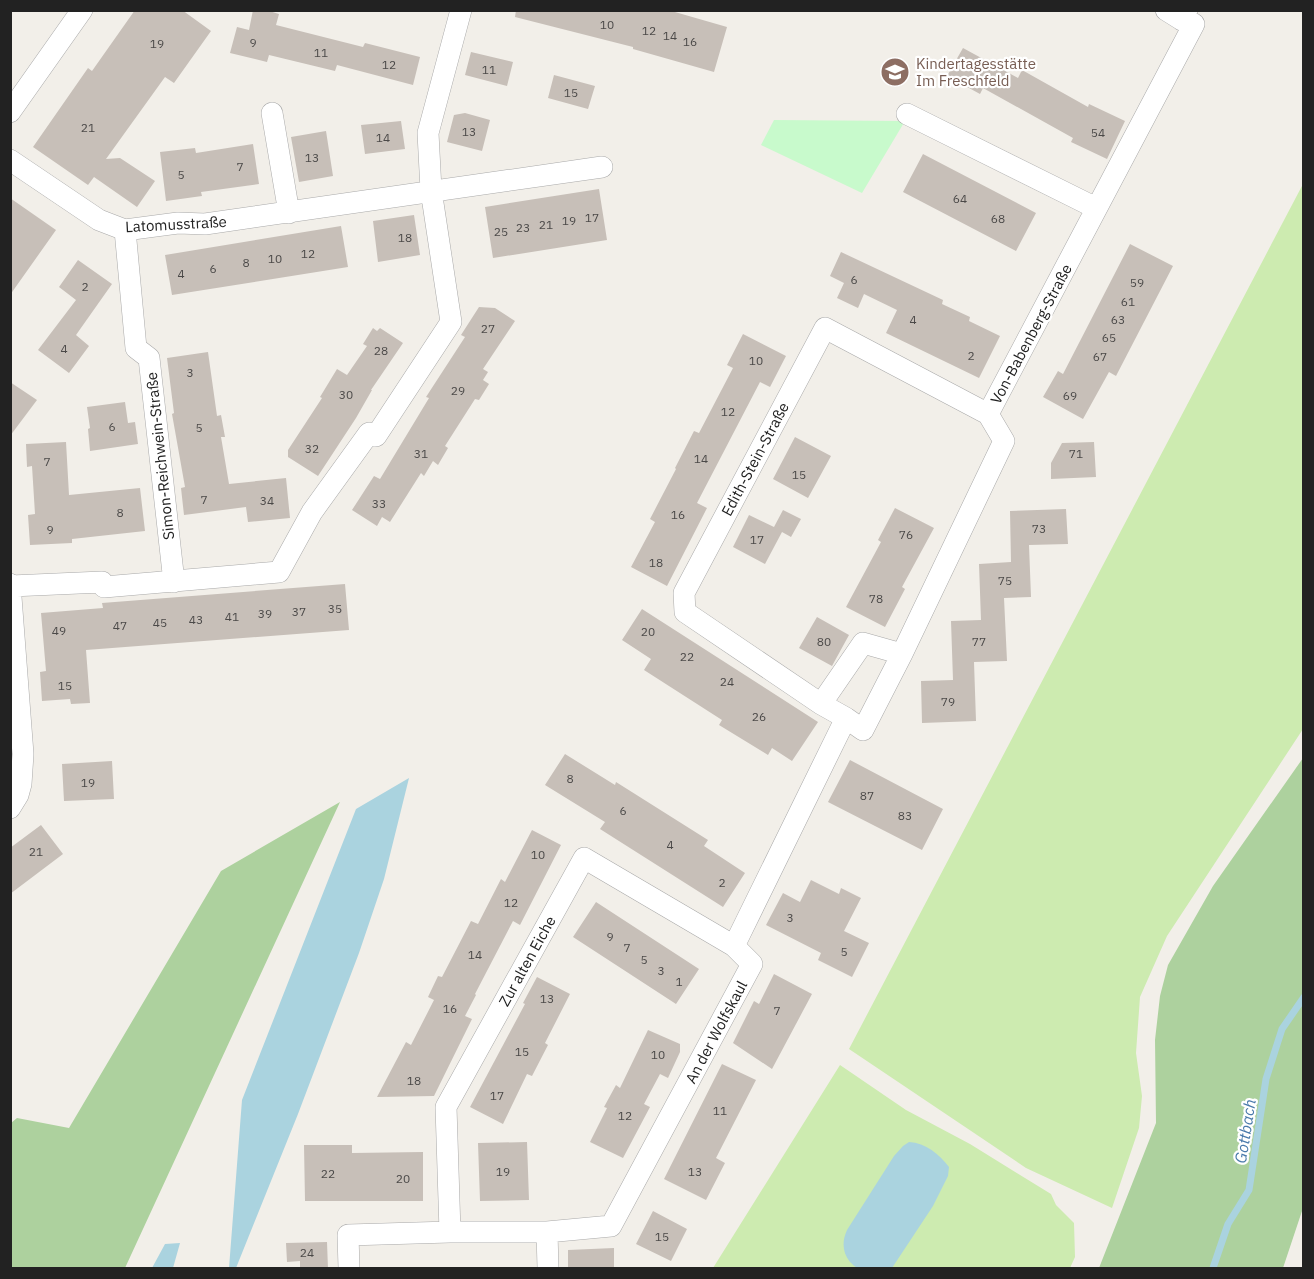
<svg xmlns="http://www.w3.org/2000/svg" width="1314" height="1279" viewBox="0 0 1314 1279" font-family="'IBM Plex Sans',sans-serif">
  <rect width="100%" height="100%" fill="#f2efe9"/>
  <path fill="#cdebb0" d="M1303,184V729L1167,936L1140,997L1136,1053L1142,1096L1139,1128L1112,1208L1026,1168L849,1049Z
    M840,1065L906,1110L970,1144L1051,1194L1056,1205L1074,1223L1075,1257L1070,1268H713Z"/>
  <path fill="#add19e" d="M1303,758L1304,1205L1283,1268H1099L1156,1123L1155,1040L1160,996L1168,965L1213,886Z
    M340,802L125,1268H11V1123L17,1118L69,1128L221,871Z"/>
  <path fill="#c8facc" d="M774,120L905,121L862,193L761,145Z"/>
  <path fill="#aad3df" d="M409,778L384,879L359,953L298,1114L236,1268H229L242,1100L356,809Z
    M909,1142C926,1143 939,1154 949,1167L948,1176L933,1206L892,1268C885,1269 864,1270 858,1268C856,1268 851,1263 850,1262C842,1252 842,1241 847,1230L894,1156L903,1146Z
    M180,1243L173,1268H152L165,1244Z"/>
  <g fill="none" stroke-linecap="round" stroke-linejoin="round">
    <path stroke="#aad3df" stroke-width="7" d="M1213,1268L1228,1224L1249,1190L1266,1079L1282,1029L1304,997"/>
  </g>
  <path fill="#c7bfb8" d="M135,10H182L211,31L174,83L165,77L106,159L120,158L155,181L137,207L94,177L88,185L33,147L88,68L92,71Z
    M253,10H266L279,14L276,25L363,47L365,43L420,57L413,85L337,65L335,71L269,55L267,62L230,53L237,27L249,30Z
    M516,10H668L727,27L714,72L633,49V47L515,17Z
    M963,48L1018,78L1022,70L1088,107L1089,104L1125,121L1107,159L1071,142L1073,138L983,88L980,94L947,76Z
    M471,52L513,62L507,86L465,75Z
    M554,75L595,86L588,109L548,98Z
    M465,113L490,120L482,151L447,142L454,115Z
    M401,121L405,149L365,154L361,125Z
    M326,131L333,176L299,182L291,137Z
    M253,144L259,184L201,192L202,196L166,201L160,152L195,148L196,153Z
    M923,154L1036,213L1016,251L903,192Z
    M599,189L607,240L493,258L485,207Z
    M10,198L56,230L10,295Z
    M414,215L420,255L378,262L373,221Z
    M341,226L348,267L172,295L165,255Z
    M1130,244L1173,266L1116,376L1109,372L1083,419L1043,397L1058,371L1063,374Z
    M841,252L943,300L942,304L970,317L969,321L1000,336L979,378L886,333L897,310L864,294L858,308L837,298L844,283L830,276Z
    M78,260L112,284L76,335L89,346L69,373L38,350L76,300L59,287Z
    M479,307L495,308L515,321L483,369L488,372L483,380L489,384L479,400L475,399L445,446L448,448L438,465L433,461L424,476L421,473L390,522L382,517L377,526L352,510L374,476L380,479L429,398L426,397L465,337L461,335Z
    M373,328L377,331L380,328L403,343L371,390H372L356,418L318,476L288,457V450L322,398L320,397L337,369L347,375L367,346L363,344Z
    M743,334L786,356L770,387L760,382L697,503L707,508L667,586L631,567L655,522L650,519L676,469L675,468L694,431L699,433L733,368L727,365Z
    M208,352L217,416L221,415L225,437H221L229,484L286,478L290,518L248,522L246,507L184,515L181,488L185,487L172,414L174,413L167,358Z
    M10,382L37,400L10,436Z
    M125,402L128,423L135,422L138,444L90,451L88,429L90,428L87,407Z
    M795,437L831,456L808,498L773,479Z
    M66,442L69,495L140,488L145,531L72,539V543L30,545L28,515L35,514L32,466L27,467L26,444Z
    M1094,442L1096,477L1051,479V463L1062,443Z
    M895,508L934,528L902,587L905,589L885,627L846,607L881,542L878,540Z
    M1066,509L1068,544L1029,545L1031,597L1004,598L1007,661L974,662L976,721L922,723L921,681L953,680L951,621L981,620L979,564L1011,562L1010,511Z
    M783,510L801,519L791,537L782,532L765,564L733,547L749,515L774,527Z
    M345,584L349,630L86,650L90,703L71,704L70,699L42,701L40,672L46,671L41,613L103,608L102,603Z
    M642,609L818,722L792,761L772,748L768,755L719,725L722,720L644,670L651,659L622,640Z
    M817,617L849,635L832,666L799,648Z
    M565,754L615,785L616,782L708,840L704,846L745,873L723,907L600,829L605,822L545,785Z
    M850,760L943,809L922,850L828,802Z
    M112,761L114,799L64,801L62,764Z
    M41,825L63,854L10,894V848Z
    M532,830L561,845L520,925L513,921L475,994L476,995L465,1016L472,1019L434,1096L377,1097L406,1042L411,1045L434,1000L428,997L438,976L442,977L471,921L478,924L501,879L505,882Z
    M811,880L839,894L841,888L861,898L844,931L869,943L852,977L818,960L821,953L766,925L783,893L800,902Z
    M596,902L699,969L676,1004L573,937Z
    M774,974L812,994L772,1069L733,1043L754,1001L759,1004Z
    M537,977L570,994L545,1043L548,1045L532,1076L527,1074L503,1124L470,1107L525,1004L523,1003Z
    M648,1030L680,1044V1052L668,1078L660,1074L644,1104L650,1107L623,1158L590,1142L607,1108L604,1107L616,1085L620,1088Z
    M722,1064L756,1080L716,1158L725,1163L706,1200L664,1179Z
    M527,1142L529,1200L480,1201L478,1143Z
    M304,1145H352V1153L423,1152V1201H305Z
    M653,1211L687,1229L671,1261L636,1244Z
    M327,1242L328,1269H300V1261L287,1262L286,1243Z
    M614,1248V1269H568V1250Z"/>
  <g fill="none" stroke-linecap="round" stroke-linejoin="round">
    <g stroke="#a9a9a9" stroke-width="22">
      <path id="minor" d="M1166,10L1182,20
        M10,112L82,10
        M272,113L289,213
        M907,114L1096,208
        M10,160L99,220L125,230L178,223L205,224L602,167
        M125,230L136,348L149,358L174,582
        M10,584L23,754L21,784L18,795L10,808
        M11,586L102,582L104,587L279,572L312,512L369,433L376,436L451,322L431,190L428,133L461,10
        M902,654L863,643L821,704L846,718L863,730L902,654L1004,441L988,414L1194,24L1182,20L1187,10
        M821,704L685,612L684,593L825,328L988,414
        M450,1232L446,1107L584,858L734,946
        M547,1232L548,1268
        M349,1268L348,1235L450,1232H547L611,1226L752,964L734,946L846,718"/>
    </g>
    <use href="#minor" stroke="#fff" stroke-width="21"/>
  </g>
  <defs>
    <g id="school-disc" transform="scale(1.5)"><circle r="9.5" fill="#8d6e63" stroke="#fff"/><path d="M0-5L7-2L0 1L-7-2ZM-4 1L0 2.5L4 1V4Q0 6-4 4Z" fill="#fff"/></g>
  </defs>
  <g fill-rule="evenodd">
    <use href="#school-disc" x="895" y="72"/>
  </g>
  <g text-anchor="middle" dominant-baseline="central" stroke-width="4.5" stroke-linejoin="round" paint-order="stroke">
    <g font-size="12" fill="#4b4948">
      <text x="607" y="24">10</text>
      <text x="649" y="30">12</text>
      <text x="670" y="35">14</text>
      <text x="690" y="41">16</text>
      <text x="253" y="42">9</text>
      <text x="157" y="43">19</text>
      <text x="321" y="52">11</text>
      <text x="389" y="64">12</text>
      <text x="489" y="69">11</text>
      <text x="571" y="92">15</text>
      <text x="88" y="127">21</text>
      <text x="469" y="131">13</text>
      <text x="1098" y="132">54</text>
      <text x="383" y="137">14</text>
      <text x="312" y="157">13</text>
      <text x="240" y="166">7</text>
      <text x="181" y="174">5</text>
      <text x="960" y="198">64</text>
      <text x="592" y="217">17</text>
      <text x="998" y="218">68</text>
      <text x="569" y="220">19</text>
      <text x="546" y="224">21</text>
      <text x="523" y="227">23</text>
      <text x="501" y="231">25</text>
      <text x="405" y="237">18</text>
      <text x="308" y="253">12</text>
      <text x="275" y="258">10</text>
      <text x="246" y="262">8</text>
      <text x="213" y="268">6</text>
      <text x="181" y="273">4</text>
      <text x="854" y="279">6</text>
      <text x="1137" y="282">59</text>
      <text x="85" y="286">2</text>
      <text x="1128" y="301">61</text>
      <text x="913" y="319">4</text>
      <text x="1118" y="319">63</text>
      <text x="488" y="328">27</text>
      <text x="1109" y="337">65</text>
      <text x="64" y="348">4</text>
      <text x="381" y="350">28</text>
      <text x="971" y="355">2</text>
      <text x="1100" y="356">67</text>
      <text x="756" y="360">10</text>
      <text x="190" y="372">3</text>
      <text x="458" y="390">29</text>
      <text x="346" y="394">30</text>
      <text x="1070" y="395">69</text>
      <text x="728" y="411">12</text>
      <text x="112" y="426">6</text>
      <text x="199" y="427">5</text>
      <text x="312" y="448">32</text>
      <text x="421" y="453">31</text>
      <text x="1076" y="453">71</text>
      <text x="701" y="458">14</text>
      <text x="47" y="461">7</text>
      <text x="799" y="474">15</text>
      <text x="204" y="499">7</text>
      <text x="267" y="500">34</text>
      <text x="379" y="503">33</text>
      <text x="120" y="512">8</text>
      <text x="678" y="514">16</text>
      <text x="1039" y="528">73</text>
      <text x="50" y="529">9</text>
      <text x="906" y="534">76</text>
      <text x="757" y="539">17</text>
      <text x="656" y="562">18</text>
      <text x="1005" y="580">75</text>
      <text x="876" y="598">78</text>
      <text x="335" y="608">35</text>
      <text x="299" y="611">37</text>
      <text x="265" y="613">39</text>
      <text x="232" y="616">41</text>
      <text x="196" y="619">43</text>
      <text x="160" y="622">45</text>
      <text x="120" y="625">47</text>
      <text x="59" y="630">49</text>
      <text x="648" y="631">20</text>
      <text x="824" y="641">80</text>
      <text x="979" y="641">77</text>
      <text x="687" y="656">22</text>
      <text x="727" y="681">24</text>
      <text x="65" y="685">15</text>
      <text x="948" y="701">79</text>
      <text x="759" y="716">26</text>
      <text x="570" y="778">8</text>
      <text x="88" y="782">19</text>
      <text x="867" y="795">87</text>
      <text x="623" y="810">6</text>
      <text x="905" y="815">83</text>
      <text x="670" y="844">4</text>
      <text x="36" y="851">21</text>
      <text x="538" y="854">10</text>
      <text x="722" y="882">2</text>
      <text x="511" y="902">12</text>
      <text x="790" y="917">3</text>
      <text x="610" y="936">9</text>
      <text x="627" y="947">7</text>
      <text x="844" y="951">5</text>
      <text x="475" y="954">14</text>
      <text x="644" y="959">5</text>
      <text x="661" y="970">3</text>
      <text x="679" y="981">1</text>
      <text x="547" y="998">13</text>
      <text x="450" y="1008">16</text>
      <text x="777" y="1010">7</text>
      <text x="522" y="1051">15</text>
      <text x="658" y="1054">10</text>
      <text x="414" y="1080">18</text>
      <text x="497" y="1095">17</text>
      <text x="720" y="1110">11</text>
      <text x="625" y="1115">12</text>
      <text x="503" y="1171">19</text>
      <text x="695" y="1171">13</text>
      <text x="328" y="1173">22</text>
      <text x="403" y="1178">20</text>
      <text x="662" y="1236">15</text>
      <text x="307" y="1252">24</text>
    </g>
    <g font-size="15" fill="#785e54" stroke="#fff" text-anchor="start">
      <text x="916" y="63">Kindertagesstätte<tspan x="916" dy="17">Im Freschfeld</tspan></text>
    </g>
    <g font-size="15" fill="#222" stroke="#fff">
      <text transform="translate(176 224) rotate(-3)">Latomusstraße</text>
      <text transform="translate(1031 334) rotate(-62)">Von-Babenberg-Straße</text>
      <text transform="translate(160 456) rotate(-96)">Simon-Reichwein-Straße</text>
      <text transform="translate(755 459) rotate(-62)">Edith-Stein-Straße</text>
      <text transform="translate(527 961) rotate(-61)">Zur alten Eiche</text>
      <text transform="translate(716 1032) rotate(-62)">An der Wolfskaul</text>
    </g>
    <g font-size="16" font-style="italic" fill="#4a7aab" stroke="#fff">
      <text transform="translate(1245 1131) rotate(-81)">Gottbach</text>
    </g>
  </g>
  <rect width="1314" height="1279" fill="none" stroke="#222222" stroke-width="24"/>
</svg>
